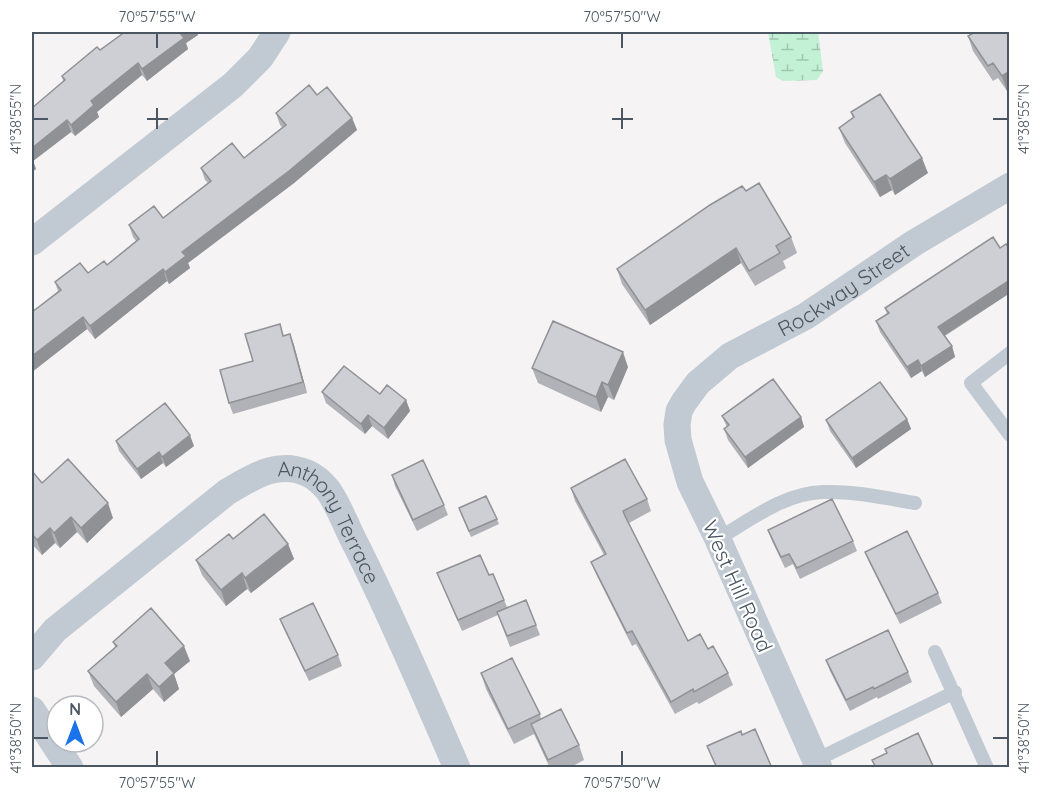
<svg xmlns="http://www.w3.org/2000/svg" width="1041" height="799" viewBox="0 0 1041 799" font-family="Quicksand,sans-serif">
  <defs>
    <pattern id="wetland-marsh" width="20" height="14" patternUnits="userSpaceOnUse" patternTransform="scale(1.5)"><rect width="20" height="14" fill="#c3f1d5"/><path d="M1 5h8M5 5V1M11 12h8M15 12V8" fill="none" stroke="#a0c6b0"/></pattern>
  </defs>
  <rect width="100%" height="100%" fill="#f5f3f3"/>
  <path fill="url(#wetland-marsh)" d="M768,32H818L823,71L817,80L783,81L776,77Z"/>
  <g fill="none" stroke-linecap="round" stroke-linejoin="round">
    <path stroke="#c1cad2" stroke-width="14" d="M1010,353L971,383L1010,435
      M718,539C750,520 784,493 823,492C854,491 886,498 915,503
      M935,652L987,768
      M816,760L955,692"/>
    <g stroke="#c1cad2" stroke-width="27">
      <path d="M32,242L233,85L260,58L277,32"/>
      <path id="s1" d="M32,657L55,630L227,492C253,477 277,460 307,473C316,477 322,483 328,490C340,507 347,529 357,547C393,619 425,694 457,768"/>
      <path d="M32,710L70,768"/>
      <path id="s2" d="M819,768L716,535L690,482L678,440L677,425L679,411L684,402L698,383L730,356L806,316L914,243L1010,186"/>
    </g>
  </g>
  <path fill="#b0b2b7" d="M125,32H197L198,35L186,43L188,49L147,81L142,75L97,112L99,117L75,136L71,132L33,161L36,169L32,172V108L63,81L62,76Z
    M1010,32V90L1007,91L998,78L993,81L973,51L968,36Z
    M317,95L352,118L357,130L294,183L188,263L190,268L169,284L167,281L95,339L87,329L32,372V312L58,291L55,282L88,273L107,265L136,241L133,237L129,225L163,218L208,183L205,180L201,168L244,158L282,127L280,125L276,113Z
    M851,112L928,173L895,195L892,190L880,197L845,143L839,128L853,118Z
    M746,191L791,237L797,253L783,261L786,268L755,286L741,263L650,325L622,284L617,269Z
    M1000,248L1010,249V293L945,336L952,346L955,357L925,377L922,371L911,378L880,332L876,321L887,314L885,308Z
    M290,334L307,393L233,414L229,403L253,361L284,336Z
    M628,367L614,400L608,397L601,412L538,383L532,368Z
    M322,392L380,394L406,400L410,411L388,439L372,426L365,434L326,403Z
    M722,416L801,417L804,427L748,468L728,440L724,429L727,427Z
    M907,419L911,429L856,468L830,431L826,420Z
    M116,441L194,446L166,467L163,463L141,479L119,451Z
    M32,471L42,483L113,518L87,543L77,532L60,548L55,543L42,555L32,544Z
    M392,475L444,505L448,515L417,531L395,486Z
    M571,488L647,499L651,511L629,523L688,641L708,649L728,673L733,685L699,704L697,702L675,714L636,644L632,646L596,574L591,562L604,555L575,501Z
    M461,514L497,519L499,524L471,537Z
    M768,530L853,541L857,551L800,579L793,564L785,568L772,541Z
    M233,539L288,544L294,559L251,593L247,589L226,606L202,575L196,560Z
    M865,552L938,593L942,603L900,624L869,562Z
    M437,573L489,575L504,600L507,607L526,600L540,635L510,647L498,615L462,631Z
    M280,619L338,655L342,666L309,681L284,629Z
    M113,642L190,661L174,674L179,689L164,702L153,689L121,717L94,686L88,671L115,647Z
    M826,660L908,672L912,682L878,699L877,697L850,711L830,671Z
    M481,673L540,714L541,719L579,745L584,760L569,768H550L534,734L514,744L486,689Z"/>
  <path fill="#909195" d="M182,32H197L198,35L186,43L188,49L147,81L142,69Z
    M138,63L142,75L97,112L99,117L75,136L71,125L91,101Z
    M1010,71V90L1007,91L1002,76Z
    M352,118L357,130L294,183L188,263L190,268L169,284L165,272L182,252Z
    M67,120L71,132L33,161L36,169L32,172V148Z
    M922,158L928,173L895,195L890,179Z
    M886,175L892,190L880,197L874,182Z
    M736,248L741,263L650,325L645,310Z
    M163,269L167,281L95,339L90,326Z
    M1010,280V293L942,337L938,327Z
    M83,317L87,329L32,372V356Z
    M290,334L294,345L307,393L303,382Z
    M952,346L955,357L925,377L921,366Z
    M623,352L628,367L614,400L608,385Z
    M918,360L922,371L911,378L907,367Z
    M602,382L608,397L601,412L596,397Z
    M406,400L410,411L388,439L384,428Z
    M368,415L372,426L365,434L361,424Z
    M801,417L804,427L748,468L745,457Z
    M907,419L911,429L856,468L852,458Z
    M190,435L194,446L166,467L162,457Z
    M159,452L163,463L141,479L137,469Z
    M108,503L113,518L87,543L81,528Z
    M71,517L77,532L60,548L54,533Z
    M50,528L55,543L42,555L37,540Z
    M288,544L294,559L251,593L245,578Z
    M242,573L247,589L226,606L221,590Z
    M184,646L190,661L174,674L179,689L164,702L159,687L165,663Z
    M147,674L153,689L121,717L116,702Z"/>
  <path fill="#cdcfd5" stroke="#909195" stroke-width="1.5" d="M125,32H182L180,33L184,38L142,69L138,63L91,101L94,105L71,125L67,120L32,148V108L65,80L62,76L97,47L100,50Z
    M975,32H1010V71L1002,76L993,63L988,66L968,36Z
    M309,85L317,95L327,87L352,118L289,171L182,252L186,256L165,272L163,269L90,326L83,317L32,356V312L61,290L55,282L80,263L88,273L104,261L107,265L139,239L129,225L154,206L163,218L211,181L201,168L232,143L244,158L286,125L276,113Z
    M880,94L922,158L890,179L886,175L874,182L839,128L854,117L851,112Z
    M759,183L791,237L776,246L780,253L749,271L736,248L645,310L617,269L710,205L742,186L746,191Z
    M993,237L1000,248L1006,244L1010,249V280L938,327L952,346L921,366L918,360L907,367L876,321L889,313L885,308Z
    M553,321L623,352L608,385L602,382L596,397L532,368Z
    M280,324L283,336L290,334L303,382L229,403L220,370L253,361L245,334Z
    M344,366L380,394L387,385L406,400L384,428L368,415L361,424L322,392Z
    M773,379L801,417L745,457L724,429L729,425L722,416Z
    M880,382L907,419L852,458L826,420Z
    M165,403L190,435L162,457L159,452L137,469L116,441Z
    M68,459L108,503L81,528L71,517L54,533L50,528L37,540L32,534V471L42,483Z
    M625,459L647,499L623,511L625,516L688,641L700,634L708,649L713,646L728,673L694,692L693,689L671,702L632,631L627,633L591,562L606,554L571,488Z
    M423,460L444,505L413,520L392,475Z
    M486,496L497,519L469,531L459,508Z
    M832,499L853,541L797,568L789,554L781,557L768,530Z
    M264,514L288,544L245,578L242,573L221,590L196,560L229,534L233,539Z
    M907,531L938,593L896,614L865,552Z
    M480,555L489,575L493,574L504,600L458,620L437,573Z
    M526,600L536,625L507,636L497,612Z
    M313,603L338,655L305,671L280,619Z
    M151,608L184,646L165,663L174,673L159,687L147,674L116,702L88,671L117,646L113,642Z
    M888,630L908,672L874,689L873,687L846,700L826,660Z
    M512,658L540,714L508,729L481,673Z
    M561,709L579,745L548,760L531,724Z
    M755,729L772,768H717L707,746L741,731L742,735Z
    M918,733L934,768H876L872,760L887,753L885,749Z"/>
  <path fill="none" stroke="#4a5661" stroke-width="2" d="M157,33V48M622,33V48M157,108V129M622,108V129M33,119H48M147,119H168M612,119H633M993,119H1008M33,738H48M993,738H1008M157,751V766M622,751V766"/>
  <g text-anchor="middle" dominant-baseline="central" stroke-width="4.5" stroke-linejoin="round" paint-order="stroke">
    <g font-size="21" fill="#4a5661" stroke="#fff">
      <text stroke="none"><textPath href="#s2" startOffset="594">Rockway Street</textPath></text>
      <text stroke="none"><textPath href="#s1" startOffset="392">Anthony Terrace</textPath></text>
      <text transform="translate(738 586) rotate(66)">West Hill Road</text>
    </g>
  </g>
  <rect width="1041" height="799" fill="none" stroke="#ffffff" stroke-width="66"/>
  <g transform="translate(75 724)"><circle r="28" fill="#ffffff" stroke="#b7bbc0" stroke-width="1.5"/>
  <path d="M0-4.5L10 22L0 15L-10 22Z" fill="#1a73e8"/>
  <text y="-9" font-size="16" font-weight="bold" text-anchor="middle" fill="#4a5661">N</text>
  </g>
  <rect x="33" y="33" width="975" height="733" fill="none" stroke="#4a5661" stroke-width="2"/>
  <g font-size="15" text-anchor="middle" fill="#4a5661">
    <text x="157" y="22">70°57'55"W</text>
    <text x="622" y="22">70°57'50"W</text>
    <text transform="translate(16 119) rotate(-90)" y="5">41°38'55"N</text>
    <text transform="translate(1024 119) rotate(-90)" y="5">41°38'55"N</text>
    <text transform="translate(16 738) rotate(-90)" y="5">41°38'50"N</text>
    <text transform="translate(1024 738) rotate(-90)" y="5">41°38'50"N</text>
    <text x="157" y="788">70°57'55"W</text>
    <text x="622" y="788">70°57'50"W</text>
  </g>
</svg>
